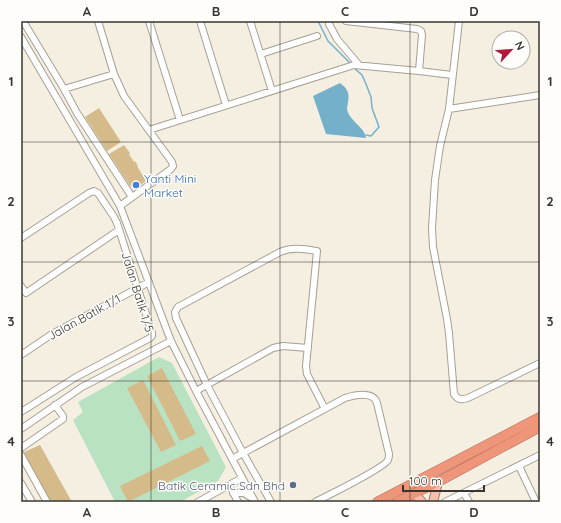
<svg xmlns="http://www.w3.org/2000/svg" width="561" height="523" viewBox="0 0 561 523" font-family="Quicksand,sans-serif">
  <rect width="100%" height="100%" fill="#f5efe2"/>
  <path fill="#b9e2c3" d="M159,357L172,363L226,467L218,481L180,502H115L73,420L83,412L78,402Z"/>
  <path fill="#75b0cb" d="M340,83C347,88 350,93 348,102C348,103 347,108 347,109C349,121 365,127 366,138L326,134L313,96Z"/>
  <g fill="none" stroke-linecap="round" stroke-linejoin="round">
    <path stroke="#75b0cb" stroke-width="1.5" d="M318,21L328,41L351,64
      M353,67L362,75L366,84L371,97L372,108L379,127L371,136L366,135"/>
  </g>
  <path fill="#d5bb89" d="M99,108L121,142L107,151L85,117Z
    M124,145L130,153L129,154L134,162L135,161L138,166H137L146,181L136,188L130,186L109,154Z
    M162,368L196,434L180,441L147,376Z
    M143,380L176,445L161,452L127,388Z
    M40,445L72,502H50L24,452Z
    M202,446L210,461L128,502L120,486Z"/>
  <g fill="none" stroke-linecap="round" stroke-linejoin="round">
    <g stroke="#a6a094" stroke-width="8">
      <path id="minor" d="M23,21L64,89L77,113L132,197
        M98,21L114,74L124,96L172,162L173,166L171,169L120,206
        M149,21L180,120
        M200,21L226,105
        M250,21L272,91
        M329,21V24L337,39L359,65
        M346,21L417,29L421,31L422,35L419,71
        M459,21L449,109L440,146L435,180L432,228L433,247L447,319L449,333L454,394C458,400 461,400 468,398L540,363
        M21,37L120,206L171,341L196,391L255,502
        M261,54L317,36
        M64,89L114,74
        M449,109L540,95
        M149,130L354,65L419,71L452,75
        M21,238L89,193L94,191L98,193L114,217L117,223L152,333V336L150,338L76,377L21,412
        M21,286L26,293L119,230
        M21,355L52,334L149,282
        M196,391L273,348L283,346L308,348
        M21,429L82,387L171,341
        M21,448L63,419V416L55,405
        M21,455L47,502
        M232,459L345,398C355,395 373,391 377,403L389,454C389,456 389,458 388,460C384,468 327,496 315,502
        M519,466L536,502
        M21,483L32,502
        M232,490L238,502
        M233,493H244L252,498
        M464,493L469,502
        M198,502L242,478
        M271,502L243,453L207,385L176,318L175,312L178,307L280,252C292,247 304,249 317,251L306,366L307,374L325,409
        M445,502L540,455"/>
    </g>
    <g stroke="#af7461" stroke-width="10">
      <path id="major" d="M414,493L422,502
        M433,502L438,482"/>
    </g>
    <g stroke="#af7461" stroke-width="10">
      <path id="highway" d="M377,502L540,417
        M397,502L438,482L540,427"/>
    </g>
    <use href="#minor" stroke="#fff" stroke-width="6"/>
    <use href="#major" stroke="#f5bfaf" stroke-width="8"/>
    <use href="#highway" stroke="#ee957a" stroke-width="9"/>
  </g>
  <path fill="none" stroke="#393632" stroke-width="1" stroke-opacity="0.55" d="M151,21V502M280,21V502M410,21V502M21,142H540M21,262H540M21,381H540"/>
  <circle fill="#3f7fe0" stroke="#fefdfa" stroke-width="1.5" cx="136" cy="185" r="4"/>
  <circle fill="#5c6f8a" stroke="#fefdfa" stroke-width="1.5" cx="293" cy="485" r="4"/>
  <g text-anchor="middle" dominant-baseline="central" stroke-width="3" stroke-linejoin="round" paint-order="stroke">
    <g font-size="12" fill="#366cbe" stroke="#fefdfa" text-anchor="start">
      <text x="144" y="178">Yanti Mini<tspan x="144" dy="14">Market</tspan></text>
    </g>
    <g font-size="12" fill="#393632" stroke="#fefdfa">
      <text transform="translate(138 292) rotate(73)">Jalan Batik 1/5</text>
      <text transform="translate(84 317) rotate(-29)">Jalan Batik 1/1</text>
    </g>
    <g font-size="12" fill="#4e5e75" stroke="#fefdfa" text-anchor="end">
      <text x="285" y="485">Batik Ceramic Sdn Bhd</text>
    </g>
  </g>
  <rect width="561" height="523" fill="none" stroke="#fefdfa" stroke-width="44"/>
  <g transform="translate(511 50) rotate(64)"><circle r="19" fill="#fefdfa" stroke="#afadaa"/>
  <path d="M0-3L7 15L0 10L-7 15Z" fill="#af1b3e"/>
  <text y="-6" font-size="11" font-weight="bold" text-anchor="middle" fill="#393632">N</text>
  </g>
  <path d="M403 485v6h81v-6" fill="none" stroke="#393632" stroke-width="2"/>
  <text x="409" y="485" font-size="12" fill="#393632" stroke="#fefdfa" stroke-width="3" paint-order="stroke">100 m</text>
  <rect x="22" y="22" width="517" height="479" fill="none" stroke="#393632" stroke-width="1.5"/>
  <g font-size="13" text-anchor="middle" font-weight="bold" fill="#393632">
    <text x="87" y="16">A</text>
    <text x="216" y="16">B</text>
    <text x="345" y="16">C</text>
    <text x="474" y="16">D</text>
    <text x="11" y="86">1</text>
    <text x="550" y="86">1</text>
    <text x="11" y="206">2</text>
    <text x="550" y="206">2</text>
    <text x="11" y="326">3</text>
    <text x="550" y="326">3</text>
    <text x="11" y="446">4</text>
    <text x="550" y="446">4</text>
    <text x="87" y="517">A</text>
    <text x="216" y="517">B</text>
    <text x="345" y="517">C</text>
    <text x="474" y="517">D</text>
  </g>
</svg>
